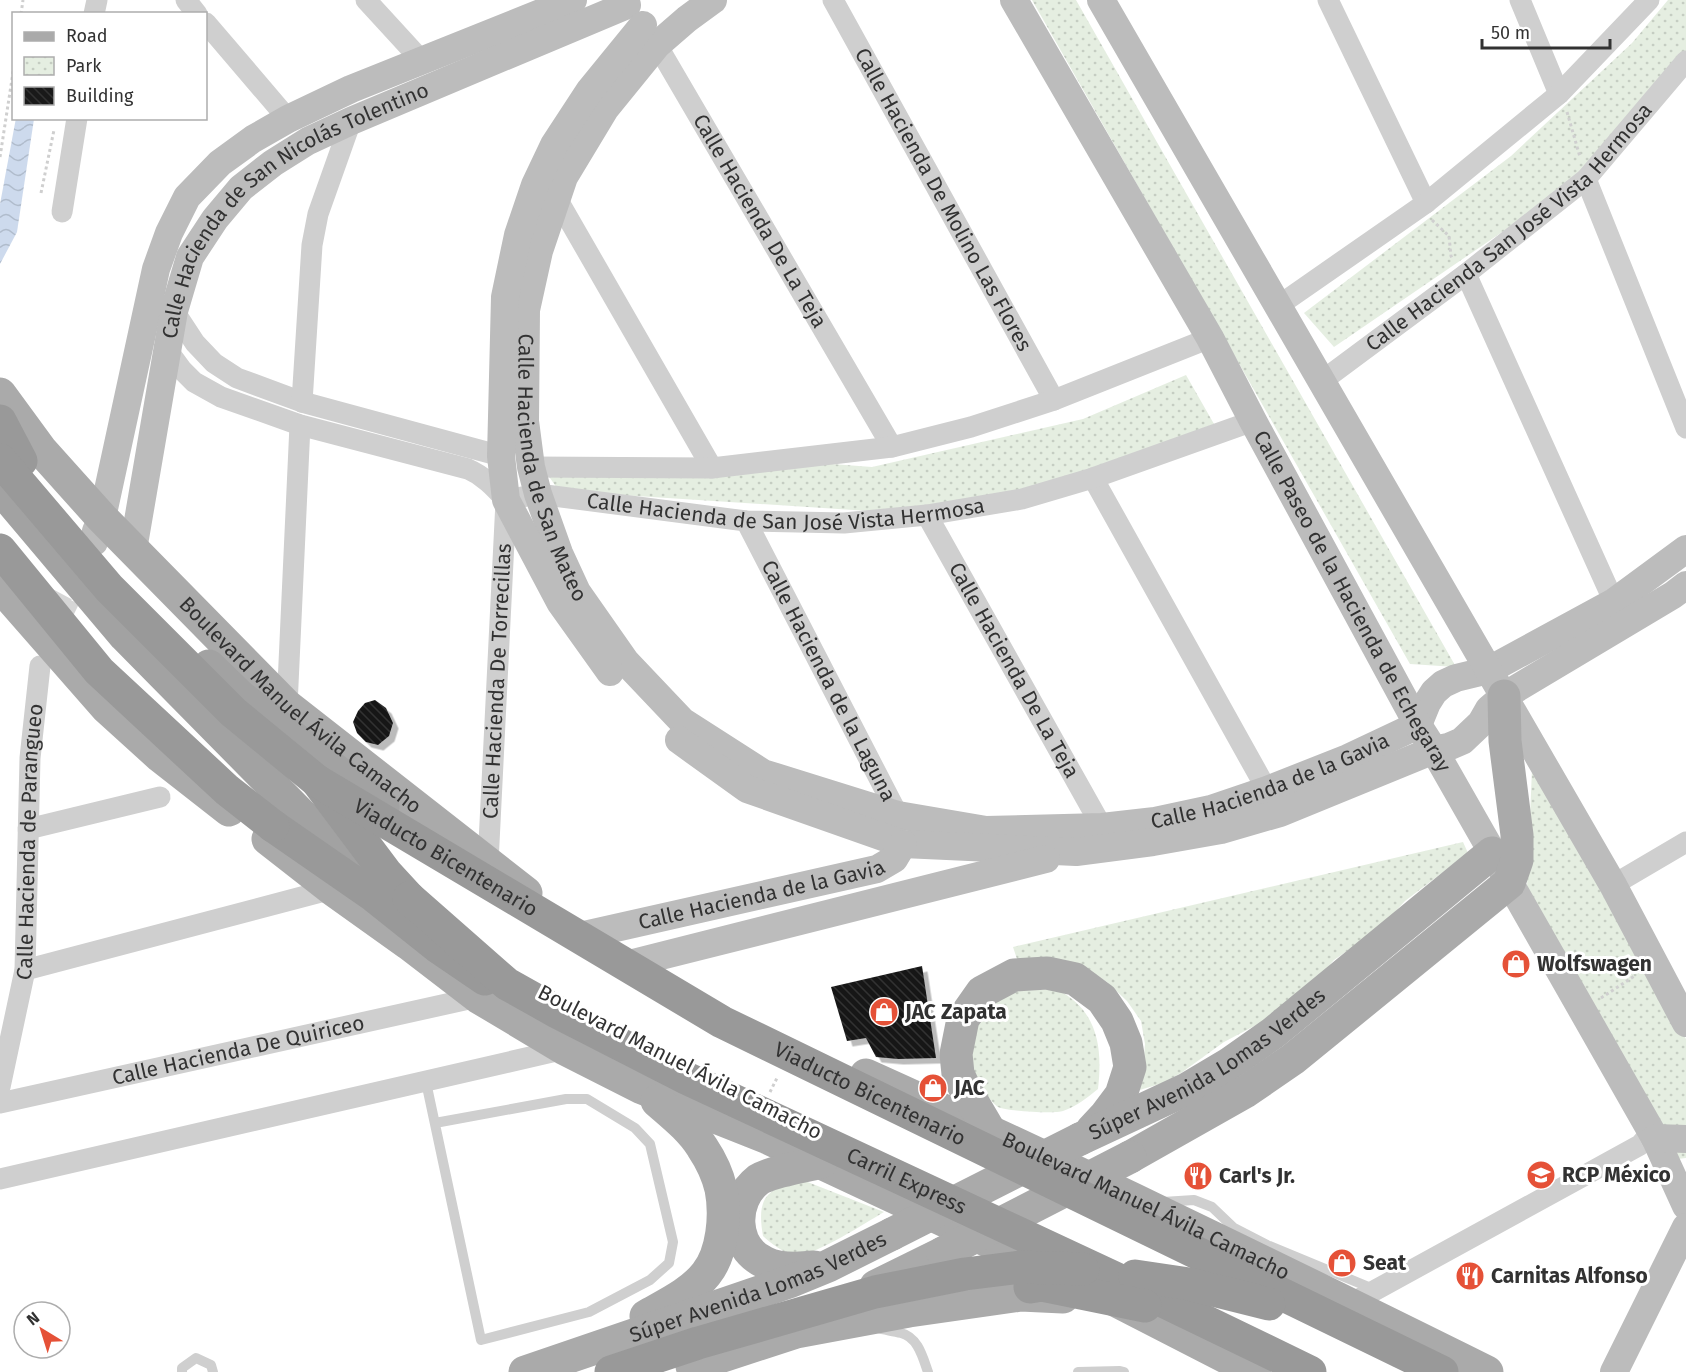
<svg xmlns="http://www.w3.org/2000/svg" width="1686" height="1372" viewBox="0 0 1686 1372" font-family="'Fira Sans',sans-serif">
  <defs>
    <pattern id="park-dots" width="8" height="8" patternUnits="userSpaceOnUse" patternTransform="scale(1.5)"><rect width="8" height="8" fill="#e5eee1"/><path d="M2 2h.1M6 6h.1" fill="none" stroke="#c5cdc2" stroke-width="1.8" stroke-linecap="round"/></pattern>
    <pattern id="water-waves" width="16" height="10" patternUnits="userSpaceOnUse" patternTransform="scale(1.5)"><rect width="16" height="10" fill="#cddaed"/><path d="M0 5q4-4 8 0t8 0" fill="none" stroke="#b0bccc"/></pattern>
    <pattern id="building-back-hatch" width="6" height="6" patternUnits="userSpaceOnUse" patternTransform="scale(1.5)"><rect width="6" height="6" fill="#191919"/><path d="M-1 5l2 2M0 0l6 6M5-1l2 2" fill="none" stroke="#323232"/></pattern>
    <filter id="shadow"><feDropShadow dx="5.5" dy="5.5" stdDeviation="0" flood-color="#0004"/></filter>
  </defs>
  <rect width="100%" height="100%" fill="#fff"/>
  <path fill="url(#park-dots)" d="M1032,0H1076L1456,667L1410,664Z
    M1668,0H1686V54L1584,176L1334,347L1304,313L1511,156L1632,43Z
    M1186,375L1214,424L1131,456L1030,489L900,513L559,491L541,465L779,460L872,467L1083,419Z
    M1532,769L1686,1039V1158L1677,1159L1527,888Z
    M1463,842L1468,853L1405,901L1379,929L1334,960L1313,984L1277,1014L1224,1042L1181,1073L1163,1083L1133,1092L1142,1083L1145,1044L1141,1021L1127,1001L1107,982L1086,968L1018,962L1013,947Z
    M1056,989C1097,1009 1103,1046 1098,1089C1087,1098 1077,1106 1063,1111C1055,1114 1005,1111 998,1107C987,1099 973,1072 966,1060L984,1008L1013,990Z
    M805,1181L884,1212C867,1222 813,1257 796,1255C785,1254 770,1243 763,1236C756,1197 767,1187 805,1181Z"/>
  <path fill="url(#water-waves)" d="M16,118L34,119L17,232L0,264V204Z"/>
  <path fill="url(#building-back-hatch)" filter="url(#shadow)" d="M375,700L386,708L393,723L389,736L378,745L366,742L357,733L353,722L358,711L365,703Z
    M922,966L936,1058L898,1059L876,1057L866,1038L847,1041L831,987Z"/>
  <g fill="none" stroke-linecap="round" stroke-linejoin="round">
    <path stroke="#d6d6d6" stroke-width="26" stroke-dasharray="26 13" stroke-linecap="butt" d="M48,616L79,558"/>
    <path stroke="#d6d6d6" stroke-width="28" stroke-dasharray="28 14" stroke-linecap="butt" d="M54,623L85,560"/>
    <path stroke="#cfcfcf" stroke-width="3" stroke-dasharray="3 3" stroke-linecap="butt" d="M21,14L23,0
      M1567,112L1580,157
      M0,157L14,66
      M41,193L54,130
      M1432,220L1449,236L1451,256L1453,260
      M1601,998L1636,975"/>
    <path stroke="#cfcfcf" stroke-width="10" d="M426,1082C444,1168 463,1254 481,1340L589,1312L650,1280L669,1263L673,1242L650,1144L635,1128L587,1099H566L435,1123
      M1163,1202L1194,1200L1212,1207L1234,1228L1267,1245L1376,1290
      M877,1328C885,1330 893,1331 901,1333C918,1337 923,1358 928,1372
      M182,1372V1368L196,1358L211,1365L213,1372
      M1078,1372L1120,1371L1124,1372"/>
    <g stroke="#cfcfcf" stroke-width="21">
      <path d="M186,0L197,14"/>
      <path d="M366,0L422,61"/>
      <path id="s1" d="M833,0L1054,400"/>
      <path d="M1328,0L1426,203"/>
      <path d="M1520,0L1559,94"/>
      <path d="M94,14L97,0"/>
      <path d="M206,23L288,119"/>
      <path id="s2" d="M657,45L892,447"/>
      <path d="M1586,179L1686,428"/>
      <path d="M556,197L712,468"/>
      <path d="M62,212L77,118"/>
      <path d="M1466,274L1614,602"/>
      <path d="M1278,306L1426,203L1559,94L1649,0"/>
      <path d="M174,311L195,343L214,363L237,378L302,402L501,456"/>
      <path d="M168,351L182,370L194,382L221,397L300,425L468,469C484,476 494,487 506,500"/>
      <path id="s3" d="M1322,381L1466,274L1586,179L1686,61"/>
      <path d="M302,402L312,245L318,214L351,121"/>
      <path d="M531,467L712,468L892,447L971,427L1054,400L1210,338"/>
      <path d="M1093,478L1267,790"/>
      <path id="s4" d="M506,500L538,494L746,521L844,523L927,515L1022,499L1093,478L1253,421"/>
      <path id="s5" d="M927,515L1102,827"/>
      <path id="s6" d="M746,521L898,815L899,822"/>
      <path d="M287,706L300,425"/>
      <path d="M28,829L160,797"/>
      <path id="s7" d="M488,863L506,501"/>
      <path d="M1613,885L1686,842"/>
      <path d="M25,970L332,889"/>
      <path id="s8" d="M0,1087L25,970L30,758L40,666"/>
      <path id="s9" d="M0,1103L478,997"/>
      <path d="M0,1179L565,1049"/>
      <path d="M1350,1304L1640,1145L1646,1138L1650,1130"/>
    </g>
    <g stroke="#bcbcbc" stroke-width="28">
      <path id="s10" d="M713,0L687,19L657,45L605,109L564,177L539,251L526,310L525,421L531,467L538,494L559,553L577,592L626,662L682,721L763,773L898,815L986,830L1102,827L1155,821L1211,809L1267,790L1348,758L1418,725L1427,703L1434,692L1443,684L1456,678L1489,670L1614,602L1686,549"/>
      <path id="s11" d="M1014,0L1210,338L1253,421L1418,725L1434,750L1655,1138L1686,1206"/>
      <path d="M1101,0L1613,885L1686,1023"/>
      <path d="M94,542L96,531L102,518L156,269L169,233L187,197L220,163L253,139L288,119L351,89L573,0"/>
      <path id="s12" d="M133,550L174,311L190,257L215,219L241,188L273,163L308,141L351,121L627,5"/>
      <path d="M610,672L560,602L506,500L501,456L505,297L518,235L535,185L554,145L590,90L643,25"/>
      <path d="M679,740L747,789L903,844L1076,852L1153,842L1221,830L1280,813L1434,750L1448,747L1462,741L1481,723L1489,709L1504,696L1673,595L1686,585"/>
      <path id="s13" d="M580,936L877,869L894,859L903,844"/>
      <path d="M629,964L1046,859"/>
      <path d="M1655,1138L1686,1139"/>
      <path d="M1614,1372L1686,1227"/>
    </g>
    <g stroke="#aaa" stroke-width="33">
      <path id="s14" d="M0,394L41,450L102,518L287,706L526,893"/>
      <path d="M0,586L106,707L160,756L229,810"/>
      <path d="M268,839L332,889L409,944L478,997L565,1049L642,1088L768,1138L1052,1271"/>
      <path id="s15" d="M866,1075C1075,1169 1281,1270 1487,1372"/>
      <path d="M989,1130L966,1091L958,1074L956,1054L963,1019L982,992L1014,975L1047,973L1075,979L1102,999L1117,1021L1126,1043L1130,1067L1121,1095L1106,1115L1092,1130"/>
      <path id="s16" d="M1080,1139L1187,1089L1229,1064L1273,1033L1492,853"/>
      <path d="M1130,1157L1245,1092L1293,1059L1509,883L1517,860V835L1505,741L1504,696"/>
      <path d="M814,1267C797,1269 779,1270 764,1262C732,1247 731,1201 758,1180C772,1171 804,1167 821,1162"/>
      <path d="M876,1286L943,1253"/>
      <path d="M1115,1300L1255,1372"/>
      <path d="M646,1316C667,1304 691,1293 706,1274C723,1253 726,1215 721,1189C718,1176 710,1159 702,1147C691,1129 673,1115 657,1101"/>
      <path d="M692,1366L796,1332L909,1311L1021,1295L1063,1297"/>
      <path id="s17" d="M525,1372L789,1282L828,1266L892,1234"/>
    </g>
    <path stroke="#a2a2a2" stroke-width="33" d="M0,488L125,636L346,860L369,878
      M209,666L241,697L383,807"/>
    <path stroke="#999" stroke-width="33" d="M0,421L21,461
      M317,781L386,873L409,898
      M273,826L374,896L438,947L485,979"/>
    <path stroke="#cfcfcf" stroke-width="3" stroke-dasharray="3 3" stroke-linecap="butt" d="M770,1092L778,1076"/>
    <path stroke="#aaa" stroke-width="33" d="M892,1234L1080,1139
      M943,1253L1130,1157"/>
    <g stroke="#999" stroke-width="33">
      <path id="s18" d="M0,460L109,588L233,712L317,781L722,1022L1442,1372"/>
      <path d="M0,550L99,671L227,790L273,826"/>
      <path id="s19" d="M409,898L507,984L557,1012L686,1078L1134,1287L1310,1372"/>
      <path d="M1135,1276L1189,1284L1269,1304"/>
      <path d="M1030,1287L1042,1285L1145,1306"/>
      <path d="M611,1372L698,1343L875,1292L965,1274L1020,1267L1083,1269"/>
    </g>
  </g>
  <defs>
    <g id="shop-disc" transform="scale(1.5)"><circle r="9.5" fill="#e55137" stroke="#fff"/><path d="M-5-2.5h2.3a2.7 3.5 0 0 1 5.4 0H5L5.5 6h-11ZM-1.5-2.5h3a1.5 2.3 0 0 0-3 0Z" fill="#fff"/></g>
    <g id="school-disc" transform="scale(1.5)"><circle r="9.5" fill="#e55137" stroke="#fff"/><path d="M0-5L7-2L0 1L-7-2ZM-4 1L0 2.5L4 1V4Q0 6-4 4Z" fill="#fff"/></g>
    <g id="restaurant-disc" transform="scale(1.5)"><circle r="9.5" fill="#e55137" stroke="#fff"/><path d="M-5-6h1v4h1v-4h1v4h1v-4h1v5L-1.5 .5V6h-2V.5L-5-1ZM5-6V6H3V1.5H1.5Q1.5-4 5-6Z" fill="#fff"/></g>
  </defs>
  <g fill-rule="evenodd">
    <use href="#shop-disc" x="1516" y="964"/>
    <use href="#shop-disc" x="884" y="1012"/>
    <use href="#shop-disc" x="933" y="1088"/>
    <use href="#school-disc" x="1541" y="1175"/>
    <use href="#restaurant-disc" x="1198" y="1176"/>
    <use href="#shop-disc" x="1342" y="1263"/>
    <use href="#restaurant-disc" x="1470" y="1276"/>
  </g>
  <g text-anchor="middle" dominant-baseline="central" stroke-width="6" stroke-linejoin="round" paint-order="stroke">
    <g font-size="21" fill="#323232" stroke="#fff">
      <text stroke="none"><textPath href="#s1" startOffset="228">Calle Hacienda De Molino Las Flores</textPath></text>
      <text stroke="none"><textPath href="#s12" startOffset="406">Calle Hacienda de San Nicolás Tolentino</textPath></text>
      <text stroke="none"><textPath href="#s2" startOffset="204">Calle Hacienda De La Teja</textPath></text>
      <text stroke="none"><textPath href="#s3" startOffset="243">Calle Hacienda San José Vista Hermosa</textPath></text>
      <text stroke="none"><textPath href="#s10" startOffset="534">Calle Hacienda de San Mateo</textPath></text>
      <text stroke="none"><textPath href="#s4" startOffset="282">Calle Hacienda de San José Vista Hermosa</textPath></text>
      <text stroke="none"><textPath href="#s11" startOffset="690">Calle Paseo de la Hacienda de Echegaray</textPath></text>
      <text stroke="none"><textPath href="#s5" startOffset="178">Calle Hacienda De La Teja</textPath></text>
      <text stroke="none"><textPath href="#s6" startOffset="180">Calle Hacienda de la Laguna</textPath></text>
      <text stroke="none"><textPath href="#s7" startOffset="182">Calle Hacienda De Torrecillas</textPath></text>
      <text stroke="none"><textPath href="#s14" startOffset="434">Boulevard Manuel Ávila Camacho</textPath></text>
      <text stroke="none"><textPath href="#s10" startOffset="1448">Calle Hacienda de la Gavia</textPath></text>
      <text stroke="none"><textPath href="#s8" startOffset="248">Calle Hacienda de Parangueo</textPath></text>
      <text stroke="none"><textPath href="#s18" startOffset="602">Viaducto Bicentenario</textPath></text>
      <text stroke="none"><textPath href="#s13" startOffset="186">Calle Hacienda de la Gavia</textPath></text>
      <text stroke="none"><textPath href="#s9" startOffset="244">Calle Hacienda De Quiriceo</textPath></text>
      <text transform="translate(680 1062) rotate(27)">Boulevard Manuel Ávila Camacho</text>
      <text stroke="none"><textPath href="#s16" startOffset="148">Súper Avenida Lomas Verdes</textPath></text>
      <text stroke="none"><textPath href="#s18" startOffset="1088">Viaducto Bicentenario</textPath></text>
      <text stroke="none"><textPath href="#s19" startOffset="576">Carril Express</textPath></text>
      <text stroke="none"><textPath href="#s15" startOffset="309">Boulevard Manuel Ávila Camacho</textPath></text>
      <text stroke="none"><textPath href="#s17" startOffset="248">Súper Avenida Lomas Verdes</textPath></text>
    </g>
    <g font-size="21" font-weight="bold" fill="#323232" stroke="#fff" text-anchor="start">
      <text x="1537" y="964">Wolfswagen</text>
      <text x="905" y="1012">JAC Zapata</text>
      <text x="954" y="1088">JAC</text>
      <text x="1562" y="1175">RCP México</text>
      <text x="1219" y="1176">Carl's Jr.</text>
      <text x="1363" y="1263">Seat</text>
      <text x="1491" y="1276">Carnitas Alfonso</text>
    </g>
  </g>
  <rect x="12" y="12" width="195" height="108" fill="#ffffff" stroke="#adadad" stroke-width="1.5"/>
  <rect x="24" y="32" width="30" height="9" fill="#aaaaaa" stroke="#adadad" stroke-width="1.5"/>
  <text x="66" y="42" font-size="18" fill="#323232">Road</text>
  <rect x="24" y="57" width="30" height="18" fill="url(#park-dots)" stroke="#adadad" stroke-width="1.5"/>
  <text x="66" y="72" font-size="18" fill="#323232">Park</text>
  <rect x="24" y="87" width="30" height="18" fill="url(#building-back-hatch)" stroke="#adadad" stroke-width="1.5"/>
  <text x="66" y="102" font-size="18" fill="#323232">Building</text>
  <g transform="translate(42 1330) rotate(322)"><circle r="28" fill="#ffffff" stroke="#adadad" stroke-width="1.5"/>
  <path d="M0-4.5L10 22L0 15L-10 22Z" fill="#e55137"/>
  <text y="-9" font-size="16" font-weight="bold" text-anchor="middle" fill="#323232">N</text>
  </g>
  <path d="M1482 39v9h128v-9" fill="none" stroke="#323232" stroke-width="3"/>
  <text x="1491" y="39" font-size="18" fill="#323232" stroke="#ffffff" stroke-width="4.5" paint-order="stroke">50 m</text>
</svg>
